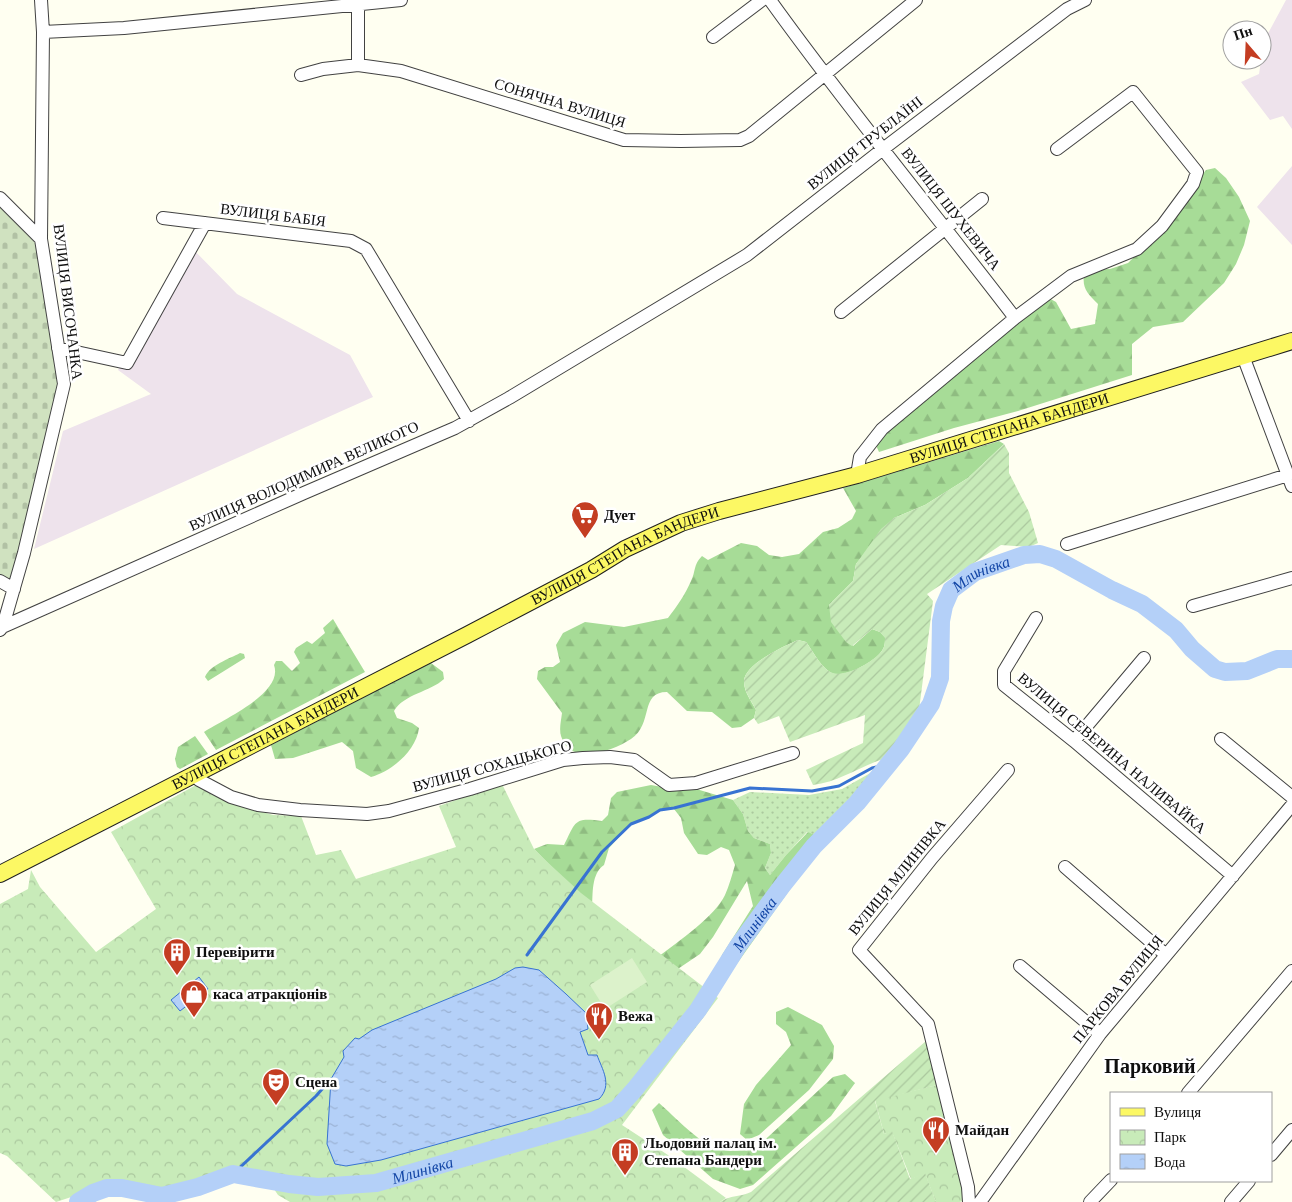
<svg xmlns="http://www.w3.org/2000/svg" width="1292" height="1202" viewBox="0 0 1292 1202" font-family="Georgia,serif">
  <defs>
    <pattern id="grass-dots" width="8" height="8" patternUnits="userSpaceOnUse" patternTransform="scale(1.25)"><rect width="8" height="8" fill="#c8ebb9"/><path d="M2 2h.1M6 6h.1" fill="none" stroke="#abc89e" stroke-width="1.8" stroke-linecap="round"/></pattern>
    <pattern id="forest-firs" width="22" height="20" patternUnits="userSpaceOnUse" patternTransform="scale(1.25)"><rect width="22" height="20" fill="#a7dc97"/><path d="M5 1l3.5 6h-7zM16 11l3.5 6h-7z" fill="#8fbc81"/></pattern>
    <pattern id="cemetery-stones" width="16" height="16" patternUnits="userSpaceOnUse" patternTransform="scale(1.25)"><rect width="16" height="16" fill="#d0e2c0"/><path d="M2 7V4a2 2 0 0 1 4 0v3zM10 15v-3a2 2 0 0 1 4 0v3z" fill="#b1c1a4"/></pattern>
    <pattern id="park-crowns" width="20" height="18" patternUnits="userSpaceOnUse" patternTransform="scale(1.25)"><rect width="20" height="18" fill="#c8ebb9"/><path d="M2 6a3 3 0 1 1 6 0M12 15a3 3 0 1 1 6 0" fill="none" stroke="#abc89e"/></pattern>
    <pattern id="garden-furrows" width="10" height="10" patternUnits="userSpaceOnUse" patternTransform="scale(1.25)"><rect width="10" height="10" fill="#c8ebb9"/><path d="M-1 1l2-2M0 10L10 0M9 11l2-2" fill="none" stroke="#abc89e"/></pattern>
    <pattern id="water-ripples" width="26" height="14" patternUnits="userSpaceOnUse" patternTransform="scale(1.25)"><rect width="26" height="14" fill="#b4d0f8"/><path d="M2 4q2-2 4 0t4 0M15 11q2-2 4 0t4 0" fill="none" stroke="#9ab1d3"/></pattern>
  </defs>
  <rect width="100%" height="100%" fill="#fffff1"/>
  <path fill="#eee3ec" d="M1286,0H1292V129L1283,116L1270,120L1241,82L1259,74L1264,41Z
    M1292,166V245L1257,207Z
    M189,245L237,294L350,355L373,397L34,549L63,431L151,394L118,370Z"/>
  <path fill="url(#grass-dots)" d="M874,771H877L852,803L815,835L807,832L786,855L770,875L765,868L771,853L770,844L754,838L748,831L743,814L733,800L750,792L809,795L842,789Z"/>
  <path fill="url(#forest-firs)" d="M1215,168L1226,178L1239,197L1250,221L1244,245L1236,264L1224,283L1183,322L1153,327L1132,344V375L1018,411L954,428L879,452L874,441L1047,297L1056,302L1071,329L1095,324L1098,304C1086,292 1081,287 1085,270L1110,269L1128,263L1160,231L1206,170Z
    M999,441L1004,444L968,478L925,505L894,518L856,564L853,581L829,605L853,646L872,629L880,632L885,637C885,643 885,647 881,652C874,662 846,677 834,674C822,670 813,651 806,642L798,640C784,646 743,665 744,682C744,692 752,702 756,710L754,718L741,727L732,728L712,712L687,711L667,692C639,692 654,724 631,739C613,751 570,767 561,736C559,729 561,721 562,713L537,679L538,671L545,667H553L560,662L556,645L563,633L585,622L624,627L668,618C677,606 685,595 691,581C696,571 693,565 702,556L708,560L741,543L757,546L769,555L782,557L799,554L823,532L838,528L852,519L856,511L843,488Z
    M333,619L365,672L216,750L204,732C224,719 284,693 274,665L276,661H282L292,671L300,663L294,652L296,648L307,641L312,644L325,633L323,628Z
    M240,653L244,654L245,658L208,681L205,677C210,665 229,659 240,653Z
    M431,663L443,672L444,679C430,692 404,694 394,711L397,718L412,723L419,728C416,751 392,771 371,777L356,768L353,751L342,742L293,758L275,759L271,745Z
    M195,736L208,754L180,769L177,767L175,759L178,747Z
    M651,785L668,788H693L733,800L743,814L748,831L754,838L770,844L771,853L765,868L770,875L786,855L808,832L815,835L818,850L731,972L720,964L722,955L753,906L747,881L713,937L700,954L657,983L659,956C677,943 716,915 725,895C729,886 732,875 735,865L729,850L721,847L707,855L698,854L684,833L681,818L674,809L660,810L649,817L631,824L609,848L604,865C591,874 593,894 592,908L534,849L547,844L564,845C576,822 573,817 602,821L608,815L611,798L617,792Z
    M788,1007L822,1025L834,1046L833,1059L809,1090L759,1135L747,1140L740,1134L744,1104L756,1085L791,1045L786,1032L776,1024V1012Z
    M845,1074L855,1083L831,1116L753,1185L740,1189L713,1179L663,1135L652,1110L659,1103C673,1115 701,1145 718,1149C730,1152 744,1151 756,1148L833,1077Z"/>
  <path fill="url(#cemetery-stones)" d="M2,207L41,239L64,384L14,589L0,578V208Z"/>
  <path fill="url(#park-crowns)" d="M502,784L534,849L544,859L581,893L718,998L622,1125L668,1155L726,1198L720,1202H290L278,1195L272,1186L221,1173L162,1191L111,1184L56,1202L7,1156L0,1153V904L28,889L31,870L40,887L96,952L156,909L111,832L196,785L228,802L273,815L301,816L316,855L341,850L356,879L456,847L439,806Z
    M937,1085L965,1200L960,1202H936L925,1174L911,1179L892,1132L884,1134L875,1100Z"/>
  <path fill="url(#garden-furrows)" d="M1004,444L1009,453V473L1029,512L1038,543L1029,547L1001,545L927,594L933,601L919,710L887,758C861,765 840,782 813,785L806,770L863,743L865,715L790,742L779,716L758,724L754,718L756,710C752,702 744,691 744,682C743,665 784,646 798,640L806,642C813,651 822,670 833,673C846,677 873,662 881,652C885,647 885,643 885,638L880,632L872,629L852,646L846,642L831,622L829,605L853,581L856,564L881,529L894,518L925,505L968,478Z
    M926,1041L937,1085L875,1101L884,1134L892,1131L910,1179L925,1173L936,1202H720C730,1195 741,1197 751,1192Z"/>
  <path fill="#dcf2cb" d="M632,958L647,982L605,1009L590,985Z"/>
  <path fill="url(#water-ripples)" stroke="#3873d2" d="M523,967L539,970L566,994L586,1013L588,1029L580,1032L588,1055H597C602,1069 613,1085 599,1099L381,1160L346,1166L335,1164L327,1144L331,1079L344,1057L343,1051L355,1038L359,1039L372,1030L496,979L515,968Z
    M199,977L208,989L180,1011L171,1000Z"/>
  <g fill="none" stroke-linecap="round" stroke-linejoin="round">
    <path stroke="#3873d2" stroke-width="3" d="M527,955L602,852L631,824L649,817L660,810L674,808L750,788L812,791L839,786L872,768L890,764
      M233,1174L316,1096L331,1079"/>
    <path stroke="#b4d0f8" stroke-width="18" id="s1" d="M78,1202L93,1193L107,1188H122L162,1196L198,1187L233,1174L289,1184L318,1187L376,1183L593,1121L617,1109L635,1089L698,1010L738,946L782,886L814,846L857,803L901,749L931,704L940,678L941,621L944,606L951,590L975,572L1024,555L1040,554L1056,559L1112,590L1142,604L1176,630L1192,649L1215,669L1225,672L1247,671L1277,659H1292"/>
    <g stroke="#424242" stroke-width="14">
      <path id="minor" d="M770,0C848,109 934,212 1015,318
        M358,4V65
        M43,32L124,28L401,0
        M713,37L762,0
        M301,75L323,69L358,65L401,71L624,140L681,141L740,140L749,136L916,0
        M0,198L41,239
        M163,218L351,241L366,249L469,421
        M841,312L982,199
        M58,348L127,363L205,223
        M1243,356L1292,486
        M857,475L860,457L882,429L1015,318L1071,276L1137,249L1162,226L1193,184L1197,172L1133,92L1057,149
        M1067,544L1288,475
        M0,581L14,589
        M1193,606L1292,578
        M1036,618L1004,671V685L1074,741L1233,876
        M0,628L304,493L455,428L509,398L747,255L883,149L1067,9L1085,0
        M0,630L3,626L24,553L64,384L41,239L43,32L41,0
        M1221,739L1292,797
        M1074,741L1144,658
        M196,774L199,780L231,797L258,805L300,810L367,814L389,811L470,789L563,760L583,758L610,757L634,760L669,785L696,783L793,753
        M1065,867L1166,955
        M1020,966L1100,1034
        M1188,1093L1292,971
        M1271,1155L1292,1130
        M969,1202L968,1187L928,1024L859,950L932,858L1008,770
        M980,1202L1100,1034L1292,805
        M1090,1202L1111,1180
        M1231,1202L1249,1181"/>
    </g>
    <g stroke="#202020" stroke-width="18">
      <g id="major">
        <path id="s2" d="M0,874L467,635L591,570L625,549L681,523L719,511L857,475L1292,341"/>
      </g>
    </g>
    <use href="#minor" stroke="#fff" stroke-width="12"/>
    <use href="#major" stroke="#fcf864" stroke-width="16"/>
  </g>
  <defs>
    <g id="supermarket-pin" transform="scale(1.4375)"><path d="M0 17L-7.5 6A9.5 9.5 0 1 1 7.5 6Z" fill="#c43d22" stroke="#fff"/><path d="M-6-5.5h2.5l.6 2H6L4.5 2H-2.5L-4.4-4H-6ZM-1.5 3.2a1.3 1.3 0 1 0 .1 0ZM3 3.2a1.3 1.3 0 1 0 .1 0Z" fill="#fff"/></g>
    <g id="building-pin" transform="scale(1.4375)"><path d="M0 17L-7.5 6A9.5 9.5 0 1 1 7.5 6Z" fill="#c43d22" stroke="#fff"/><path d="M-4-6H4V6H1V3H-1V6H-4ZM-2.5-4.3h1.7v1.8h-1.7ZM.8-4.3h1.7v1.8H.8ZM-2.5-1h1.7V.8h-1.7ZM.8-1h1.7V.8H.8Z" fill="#fff"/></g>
    <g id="shop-pin" transform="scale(1.4375)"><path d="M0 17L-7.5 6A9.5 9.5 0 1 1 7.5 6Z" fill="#c43d22" stroke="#fff"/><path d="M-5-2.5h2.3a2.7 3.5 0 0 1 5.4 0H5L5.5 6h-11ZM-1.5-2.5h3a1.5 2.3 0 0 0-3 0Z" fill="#fff"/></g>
    <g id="restaurant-pin" transform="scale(1.4375)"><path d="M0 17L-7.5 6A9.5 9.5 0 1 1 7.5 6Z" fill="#c43d22" stroke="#fff"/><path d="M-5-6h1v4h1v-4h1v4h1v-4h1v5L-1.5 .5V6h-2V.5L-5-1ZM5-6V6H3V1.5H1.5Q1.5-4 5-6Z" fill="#fff"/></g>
    <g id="theatre-pin" transform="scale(1.4375)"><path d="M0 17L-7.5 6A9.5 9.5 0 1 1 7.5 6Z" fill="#c43d22" stroke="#fff"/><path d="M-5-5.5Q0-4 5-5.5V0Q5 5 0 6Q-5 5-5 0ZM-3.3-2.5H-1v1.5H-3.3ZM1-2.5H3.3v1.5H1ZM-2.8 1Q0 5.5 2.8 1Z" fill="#fff"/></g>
  </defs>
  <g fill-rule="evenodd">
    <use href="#supermarket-pin" x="585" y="515"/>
    <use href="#building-pin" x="177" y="952"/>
    <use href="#shop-pin" x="194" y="994"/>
    <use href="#restaurant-pin" x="599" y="1016"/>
    <use href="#theatre-pin" x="276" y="1082"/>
    <use href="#restaurant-pin" x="936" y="1130"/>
    <use href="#building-pin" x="625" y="1152"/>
  </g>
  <g text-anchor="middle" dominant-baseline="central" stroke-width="5" stroke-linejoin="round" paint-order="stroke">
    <g font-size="15" fill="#0f0f0f" stroke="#fff">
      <text transform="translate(560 103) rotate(17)">СОНЯЧНА ВУЛИЦЯ</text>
      <text transform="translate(865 143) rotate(-38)">ВУЛИЦЯ ТРУБЛАЇНІ</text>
      <text transform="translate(951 209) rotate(52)">ВУЛИЦЯ ШУХЕВИЧА</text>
      <text transform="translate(273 215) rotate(7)">ВУЛИЦЯ БАБІЯ</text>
      <text transform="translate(68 302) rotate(83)">ВУЛИЦЯ ВИСОЧАНКА</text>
      <text stroke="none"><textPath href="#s2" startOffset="1108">ВУЛИЦЯ СТЕПАНА БАНДЕРИ</textPath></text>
      <text transform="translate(304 476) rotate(-24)">ВУЛИЦЯ ВОЛОДИМИРА ВЕЛИКОГО</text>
      <text stroke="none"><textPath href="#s2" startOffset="702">ВУЛИЦЯ СТЕПАНА БАНДЕРИ</textPath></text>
      <text stroke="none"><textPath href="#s2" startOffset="298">ВУЛИЦЯ СТЕПАНА БАНДЕРИ</textPath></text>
      <text transform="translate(1112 753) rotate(40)">ВУЛИЦЯ СЕВЕРИНА НАЛИВАЙКА</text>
      <text transform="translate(492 766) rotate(-15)">ВУЛИЦЯ СОХАЦЬКОГО</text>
      <text transform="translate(897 877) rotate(-51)">ВУЛИЦЯ МЛИНІВКА</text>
      <text transform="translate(1118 989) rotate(-51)">ПАРКОВА ВУЛИЦЯ</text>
    </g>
    <g font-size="15" font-weight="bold" fill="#0f0f0f" stroke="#fff" text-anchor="start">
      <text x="604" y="515">Дует</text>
      <text x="196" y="952">Перевірити</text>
      <text x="213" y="994">каса атракціонів</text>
      <text x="618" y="1016">Вежа</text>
      <text x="295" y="1082">Сцена</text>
      <text x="955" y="1130">Майдан</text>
      <text x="644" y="1143">Льодовий палац ім.<tspan x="644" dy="17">Степана Бандери</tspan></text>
    </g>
    <g font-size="16" font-style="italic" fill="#1346a6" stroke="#fff">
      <text stroke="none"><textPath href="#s1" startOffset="1225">Млинівка</textPath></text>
      <text stroke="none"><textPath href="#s1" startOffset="790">Млинівка</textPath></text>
      <text stroke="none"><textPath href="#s1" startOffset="355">Млинівка</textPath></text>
    </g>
    <g font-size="20" font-weight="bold" fill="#0f0f0f" stroke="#fff">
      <text x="1150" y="1066">Парковий</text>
    </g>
  </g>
  <rect x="1110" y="1092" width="162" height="90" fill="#ffffff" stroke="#9f9f9f"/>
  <rect x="1120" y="1108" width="25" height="8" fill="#fcf864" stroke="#9f9f9f"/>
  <text x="1154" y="1117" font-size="15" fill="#0f0f0f">Вулиця</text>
  <rect x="1120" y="1130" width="25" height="15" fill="url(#park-crowns)" stroke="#9f9f9f"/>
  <text x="1154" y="1142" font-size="15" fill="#0f0f0f">Парк</text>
  <rect x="1120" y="1154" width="25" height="15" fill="url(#water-ripples)" stroke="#9f9f9f"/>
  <text x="1154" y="1167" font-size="15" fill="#0f0f0f">Вода</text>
  <g transform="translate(1247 45) rotate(341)"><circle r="24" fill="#ffffff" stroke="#9f9f9f"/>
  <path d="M0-4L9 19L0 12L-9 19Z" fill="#c43d22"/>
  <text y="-8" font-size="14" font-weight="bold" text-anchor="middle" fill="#0f0f0f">Пн</text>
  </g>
</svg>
